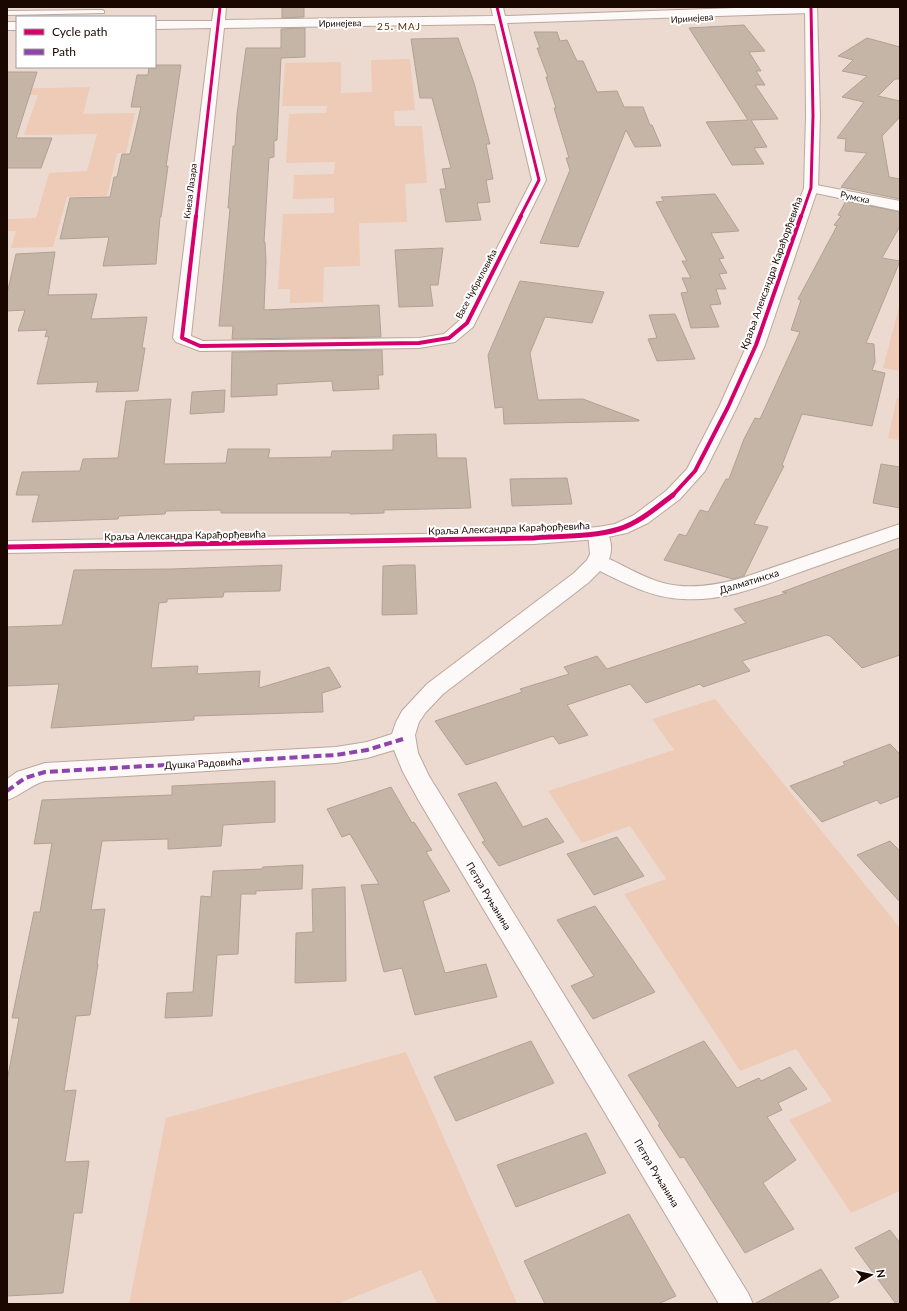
<svg xmlns="http://www.w3.org/2000/svg" width="907" height="1311" viewBox="0 0 907 1311" font-family="Lato,sans-serif">
  <rect width="100%" height="100%" fill="#ecdad0"/>
  <path fill="#edcbb6" d="M410,59L415,110L394,111L395,126H422L427,183L405,184L407,222L359,223L360,266L324,267L323,302L290,303V289H278L283,214L334,213V198L293,199L294,175L334,174L335,162L286,163L289,114L326,113L327,106H282L285,63L341,62V93L372,92L371,60Z
    M90,87L83,114L135,113L126,153H117L107,196L67,197L53,247L11,248L16,231H7V219L36,218L49,173L87,171L97,134L24,135L38,95L9,96L7,89Z
    M900,303V371L883,368Z
    M897,398L900,399V440L888,438Z
    M715,699L900,928V1191L851,1213L789,1120L832,1101L796,1049L740,1071L624,894L666,879L630,826L582,843L548,791L674,750L652,719Z
    M406,1052L517,1303L514,1304H437L421,1270L337,1304H129L166,1118Z"/>
  <path fill="#c4b5a7" stroke="#b1a194" d="M282,7H304V17L282,18Z
    M744,25L765,51L749,52L761,71H756L765,85H755L778,119L751,120L767,147L754,148L764,164L732,165L706,122L748,120L689,28Z
    M305,28V57L281,58L277,140L274,141V157L269,158L264,242H265L266,261L264,310L379,305L381,337L232,339L233,326H219L230,208H228L233,146H235L237,114L246,48H281V29Z
    M534,32H557L560,41L567,40L577,61H583L597,92L617,91L624,107H643L650,125H652L661,146L635,147L626,130L578,247L540,243L570,170L566,158H569L554,108H556L546,77H548L537,48H540Z
    M458,38L474,83L490,144H486L493,179L486,180L490,202L477,203L481,220L446,222L440,189H446L442,169L451,168L432,98H420L411,39Z
    M867,38L900,47V79H895L878,96L900,101V117L882,136L889,177L900,179V199L841,187L867,153L845,151L846,139L837,138L864,102L842,97L867,76L842,71L853,60L838,56Z
    M155,65H181L166,167L168,166L161,217H160L156,264L103,266L109,237L60,239L70,198L110,197L114,177H117L122,154H130L141,107H131L137,75H148L149,67H155Z
    M7,72H37L16,138H52L41,168H7Z
    M715,194L739,231L711,233L724,258L719,259L727,273L719,274L726,289H716L721,304L710,305L719,327L691,328L681,293L688,292L682,278H691L682,261H687L656,202L664,201L661,197Z
    M846,201L900,212V226L882,258L900,261L866,343L874,344L875,362L872,370L885,373L872,426L802,414L782,465L784,466L754,524L768,527L744,576L733,579L664,560L679,534L686,536L700,510L708,512L726,479H729L744,439L755,418L760,419L800,332L791,330L801,300L798,299L837,226L834,225L841,216L838,215Z
    M443,248L438,285H430L433,306L399,307L395,250Z
    M55,252L48,295L97,294L91,319L147,317L142,348H145L138,391L96,392L98,382L37,384L49,336L45,337L47,330L18,331L25,310L7,311V294L16,254Z
    M520,281L604,292L592,323L545,317L530,353L538,400L583,399L639,420V421L504,424L503,407L495,408L488,355Z
    M675,314L695,359L657,361L648,339L657,338L649,315Z
    M382,350L383,375H378L379,389L333,391L332,381L277,384V395L231,397L232,352Z
    M225,390L224,412L190,414L192,392Z
    M171,399L164,464L226,463L228,449H270L268,458L331,457L332,451L393,450V435L436,434L437,458H466L471,508L384,510V513L350,514V513H221V510L166,511L165,514L119,516L118,519L32,522L39,495H16L22,472L80,471L83,459L118,458L126,401Z
    M881,464L900,467V508L873,503Z
    M567,478L572,504L512,506L510,479Z
    M900,548V655L862,668L830,636L826,635L742,661L750,671L703,687L700,684L646,703L630,684L567,705L588,735L559,744L553,736L466,765L435,721L522,692L520,689L569,674L564,667L597,656L607,669L746,623L734,609L787,593L782,592Z
    M282,565L280,591L224,592L223,597L167,599V602L159,603L151,668L198,666L197,674L260,671L259,688L329,667L341,687L322,693L323,712L194,716V720L51,728L59,684L7,686V627L62,625L74,570L171,569Z
    M400,565H415L417,614L382,615L383,566Z
    M890,744L900,754V796L880,804L877,800L822,822L790,786L845,765L843,762Z
    M275,781V822L223,825L221,846L168,849V839L102,841L91,910L105,909L97,964H98L90,1015L76,1016L64,1091L76,1090L65,1162L89,1161L82,1213H74L63,1293L7,1296V1081L19,1018H12L34,912H40L52,843L34,844L42,800L172,795V786Z
    M496,782L523,827L547,818L564,842L499,866L482,842L485,841L458,794Z
    M391,787L412,823L414,822L432,850L426,852L450,891L423,901L445,973L486,964L497,997L415,1015L402,968L384,972L361,885L379,884L350,834L342,837L327,809Z
    M617,837L644,876L594,895L567,854Z
    M890,841L900,851V902L857,855Z
    M303,865L302,889L256,891V894H241L238,954L217,955L212,1016L165,1018L167,993L193,992L201,896L211,897L213,871L262,869L263,867Z
    M345,887L346,981L295,983L296,933L313,932L312,889Z
    M595,906L655,992L593,1019L571,986L594,976L557,920Z
    M531,1041L554,1083L456,1121L434,1077Z
    M704,1041L737,1088L759,1078L761,1081L790,1067L807,1089L778,1103L782,1110L767,1117L796,1160L763,1183L794,1229L745,1253L684,1157L680,1158L658,1125L660,1124L628,1075Z
    M586,1133L606,1173L516,1207L497,1165Z
    M629,1214L676,1296L658,1304H545L524,1261Z
    M890,1230L900,1243V1304H896L855,1248Z
    M821,1269L839,1297L825,1304H754Z"/>
  <g fill="none" stroke-linecap="round" stroke-linejoin="round">
    <g stroke="#baa89d" stroke-width="2">
      <path id="service" d="M102,10L104,11V13L7,15V11Z"/>
    </g>
    <g stroke="#baa89d" stroke-width="2">
      <path id="minor" d="M214,7H226L225,20L493,16L491,7H503L505,16L766,7H816L817,9L815,12L811,13L507,23L546,180L473,327L455,342L419,348L200,351L176,342L173,338L211,28L155,29V21H212ZM495,24L532,180L460,320L444,334L419,338L203,341L191,336L224,28Z
        M7,22H17V30H7Z
        M811,184L900,201V211L806,191L804,188L806,185Z
        M900,524V537C869,548 837,559 806,570C766,584 726,602 683,599C653,598 626,584 600,571L588,583L443,694L426,712L419,722L415,735L418,753L429,776L748,1293L753,1304H719L419,801L403,772L394,750L367,758L336,763L45,781C30,785 22,795 7,800V779L17,772L45,763L336,747L367,742L392,734L396,722L402,711L427,684L574,573L587,560L590,554L588,533L591,529L598,527L605,529C611,537 613,549 609,559C627,567 644,578 663,583C689,590 717,585 742,578Z"/>
    </g>
    <g stroke="#baa89d" stroke-width="2">
      <path id="tertiary" d="M805,7H817L820,116L818,188L765,345L737,407L705,471L680,499L648,523L627,533L598,539L534,544L7,553V541L534,532L598,527L615,524L634,515L666,491L687,469L719,407L747,345L804,188L806,116Z"/>
    </g>
    <use href="#service" fill="#fcf9f8" fill-rule="evenodd"/>
    <use href="#minor" fill="#fcf9f8" fill-rule="evenodd"/>
    <use href="#tertiary" fill="#fcf9f8" fill-rule="evenodd"/>
    <path stroke="#8e44ad" stroke-width="4" stroke-dasharray="8 4" stroke-linecap="butt" d="M7,791L25,778L45,772L336,755L367,750L403,739"/>
    <g stroke="#fff" stroke-width="4.5">
      <path id="cycleway-far2" d="M497,7L539,180L520,217
        M196,217L220,7
        M801,217L811,188L813,116L811,7"/>
    </g>
    <g stroke="#fff" stroke-width="6">
      <path id="cycleway-far1" d="M196,216L182,338L200,346L419,343L449,338L467,323L521,216
        M672,496L695,471L728,407L756,345L801,216"/>
    </g>
    <g stroke="#fff" stroke-width="8">
      <path id="cycleway" d="M7,547L534,538C562,536 593,537 619,529C639,523 657,507 673,495"/>
    </g>
    <use href="#cycleway-far2" stroke="#d6006c" stroke-width="3"/>
    <use href="#cycleway-far1" stroke="#d6006c" stroke-width="4"/>
    <use href="#cycleway" stroke="#d6006c" stroke-width="5"/>
  </g>
  <g text-anchor="middle" dominant-baseline="central" stroke-width="4" stroke-linejoin="round" paint-order="stroke">
    <g font-size="9" fill="#1a0800" stroke="#fff">
      <text transform="translate(692 18) rotate(-4)">Иринејева</text>
      <text transform="translate(340 23) rotate(-1)">Иринејева</text>
      <text transform="translate(190 191) rotate(-83)">Кнеза Лазара</text>
      <text transform="translate(855 197) rotate(12)">Румска</text>
      <text transform="translate(476 284) rotate(-62)">Васе Чубриловића</text>
    </g>
    <g font-size="10" letter-spacing="1" fill="#572a08" stroke="#fff">
      <text x="399" y="26">25. МАЈ</text>
    </g>
    <g font-size="10" fill="#1a0800" stroke="#fff">
      <text transform="translate(771 273) rotate(-70)">Краља Александра Карађорђевића</text>
      <text transform="translate(509 528) rotate(-2)">Краља Александра Карађорђевића</text>
      <text transform="translate(185 535) rotate(-1)">Краља Александра Карађорђевића</text>
      <text transform="translate(749 581) rotate(-17)">Далматинска</text>
      <text transform="translate(203 763) rotate(-3)">Душка Радовића</text>
      <text transform="translate(489 896) rotate(59)">Петра Руњанина</text>
      <text transform="translate(657 1173) rotate(59)">Петра Руњанина</text>
    </g>
  </g>
  <rect width="907" height="1311" fill="none" stroke="#1a0800" stroke-width="16"/>
  <rect x="16" y="16" width="140" height="52" fill="#ffffff" stroke="#a39c99"/>
  <rect x="24" y="29" width="20" height="6" fill="#d6006c" stroke="#a39c99"/>
  <text x="52" y="36" font-size="12" fill="#1a0800">Cycle path</text>
  <rect x="24" y="49" width="20" height="6" fill="#8e44ad" stroke="#a39c99"/>
  <text x="52" y="56" font-size="12" fill="#1a0800">Path</text>
  <g transform="translate(871 1275) rotate(82)" stroke="#ffffff" stroke-width="3" paint-order="stroke">
  <path d="M0-3L7 15L0 10L-7 15Z" fill="#1a0800"/>
  <text y="-6" font-size="11" font-weight="bold" text-anchor="middle" fill="#1a0800">N</text>
  </g>
</svg>
